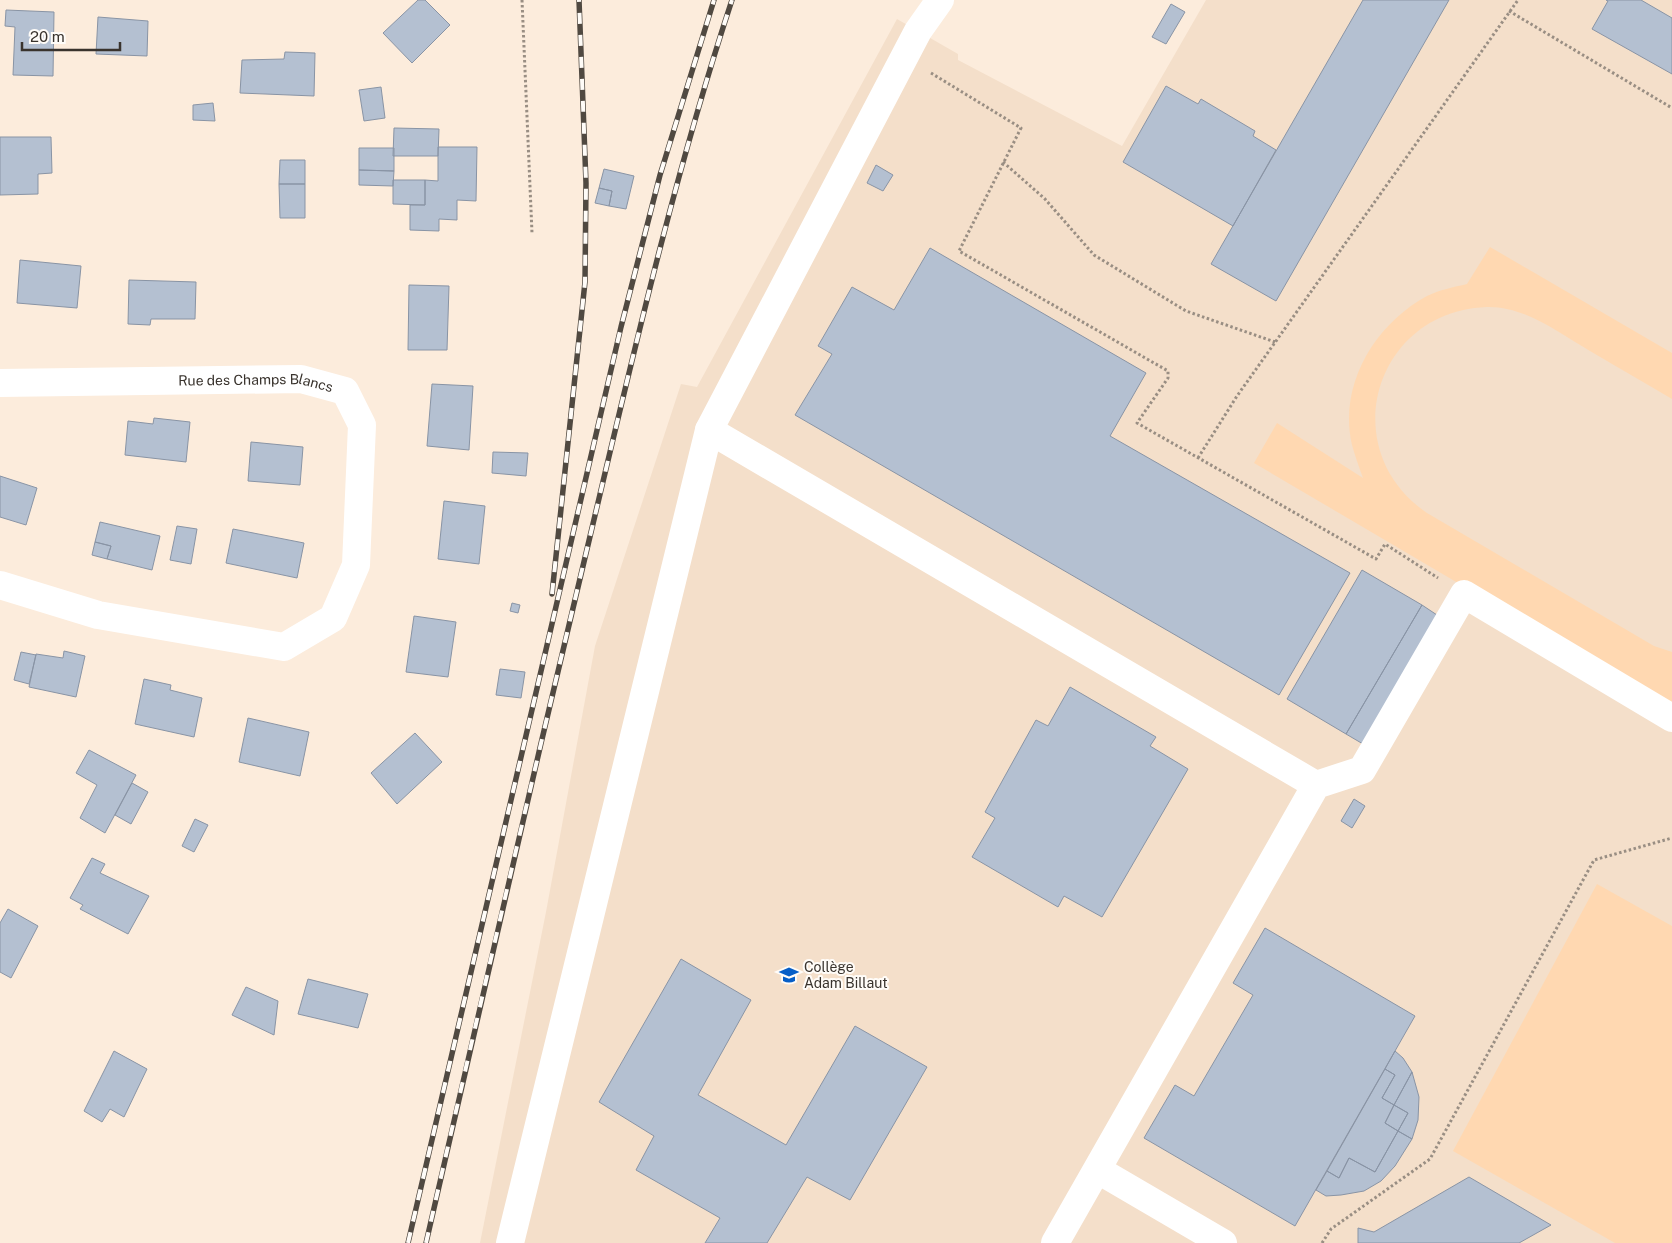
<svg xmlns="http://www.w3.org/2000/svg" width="1672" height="1243" viewBox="0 0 1672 1243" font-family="'Public Sans',sans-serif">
  <rect width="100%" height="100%" fill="#fcecdc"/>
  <path fill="#f4dfca" d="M1206,0H1672V1243H480L546,912L595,646L681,384L697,387L897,19L958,54V60L1122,146Z"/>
  <path fill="#ffd8b1" d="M1490,247L1672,353V399C1645,383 1617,367 1590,351C1559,333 1525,306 1487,307C1374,311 1334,450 1427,513L1654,646L1672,652V709L1254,463L1277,423L1363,478C1359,467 1355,456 1352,445C1338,385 1375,324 1427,296C1439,290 1454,287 1467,284Z
    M1597,884L1672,926V1243H1615L1453,1151Z"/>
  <path fill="#b4c0d1" stroke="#8994a5" d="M418,0H425L450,25L412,63L383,33Z
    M1363,0H1449L1276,301L1211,264Z
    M1606,0H1641L1672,18V74L1592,29L1608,1Z
    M1171,4L1185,12L1166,44L1152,37Z
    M6,10L54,12L53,76L13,75L15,27L5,26Z
    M98,17L148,21L147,56L96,54Z
    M285,52L315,53L314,96L240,93L242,60L284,59Z
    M1166,86L1198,104L1201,99L1255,131L1253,136L1276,150L1233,226L1123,162Z
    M381,87L385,118L364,121L359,90Z
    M213,103L215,121L193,120V105Z
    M394,128L439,129L438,156H393Z
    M0,137H51L52,173L38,174V194L0,195Z
    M438,147H477L476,201L457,200V220L439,219V231L410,230V205H425V180L438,181Z
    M359,148H394V171L359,170Z
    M280,160H305V184H279Z
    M876,165L893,175L883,191L867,183Z
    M604,169L634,176L626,209L609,206L612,191L599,188Z
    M359,170L394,171L393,186L359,185Z
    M393,180H425V205L393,204Z
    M279,184H305V218H280Z
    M599,188L612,191L609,206L595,203Z
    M930,248L1146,373L1110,436L1350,573L1279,695L795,415L832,354L818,346L852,287L894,310Z
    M20,260L81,266L77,308L17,303Z
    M129,280L196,282L195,319H151L150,325L128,324Z
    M409,285L449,286L447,350H408Z
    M432,384L473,386L469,450L427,446Z
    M154,418L190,422L186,462L125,455L128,421L153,424Z
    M251,442L303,447L300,485L248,481Z
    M493,452L528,453L526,476L492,473Z
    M0,476L37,488L26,525L0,517Z
    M444,501L485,506L479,564L438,559Z
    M100,522L160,536L152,570L107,559L111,546L95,542Z
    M177,526L197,529L191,564L170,560Z
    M233,529L304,543L297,578L226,563Z
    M95,542L111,546L107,559L92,555Z
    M1362,570L1422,605L1346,734L1287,699Z
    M512,603L520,605L518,613L510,611Z
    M1422,605L1437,615L1363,744L1346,734Z
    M414,616L456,622L448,677L406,672Z
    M64,651L85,656L76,697L29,687L36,654L63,658Z
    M21,652L36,655L29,684L14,680Z
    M500,669L525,672L521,698L496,695Z
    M144,679L171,685L170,690L202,698L194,737L135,724Z
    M1070,687L1156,737L1150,746L1188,769L1102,917L1064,896L1058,907L972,857L995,818L985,812L1036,720L1048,726Z
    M248,718L309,732L300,776L239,762Z
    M415,733L442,762L397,804L371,773Z
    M89,750L136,775L105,833L80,818L97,785L76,773Z
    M132,783L148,792L131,824L115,815Z
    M1354,799L1365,806L1352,828L1341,821Z
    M195,819L208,825L194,852L182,846Z
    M92,858L105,864L100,873L149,896L128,934L80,909L83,905L70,898Z
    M8,909L38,926L11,978L0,972V923Z
    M1265,928L1415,1016L1295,1226L1144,1138L1175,1085L1194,1096L1253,995L1233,983Z
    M681,959L751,1000L698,1095L786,1145L855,1026L927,1067L850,1200L807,1177L767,1243H705L720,1218L636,1170L654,1136L599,1102Z
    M308,979L368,994L358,1028L298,1014Z
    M246,987L278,1001L274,1035L232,1015Z
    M114,1051L147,1069L124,1117L110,1109L102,1122L84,1111Z
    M1395,1051L1403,1058L1412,1072L1394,1105L1382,1098L1395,1075L1385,1069Z
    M1385,1069L1395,1075L1382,1098L1394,1105L1385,1123L1398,1131L1375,1172L1349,1158L1339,1178L1327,1171Z
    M1412,1072L1419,1097L1418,1120L1412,1139L1398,1131L1408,1113L1394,1105Z
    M1394,1105L1408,1113L1398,1131L1385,1123Z
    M1398,1131L1412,1139L1395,1166L1381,1181L1364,1191L1341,1195L1326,1196L1316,1190L1327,1171L1339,1178L1349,1158L1375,1172Z
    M1469,1177L1551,1225L1519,1243H1358V1228L1374,1232Z"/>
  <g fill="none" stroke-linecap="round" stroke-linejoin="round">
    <path stroke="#998e83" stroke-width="3" stroke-dasharray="2.5 2.5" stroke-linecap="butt" d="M522,0L532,233
      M1509,11L1672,108
      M931,73L1021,128L959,251L1168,371V378L1137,423L1376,559L1385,544L1438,578
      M1003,162L1045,199L1094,255L1186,311L1275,342
      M1198,458L1237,396L1518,0
      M1322,1243L1331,1229L1430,1159L1594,860L1672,838"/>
    <g stroke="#fff" stroke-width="28">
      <path id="s1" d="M0,383L301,379L345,391L362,425L356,565L333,618L284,647L98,615L0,585"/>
      <path d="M709,430L1316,785"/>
      <path d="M1098,1170L1223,1243"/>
      <path d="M510,1243L709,430L918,31L940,0"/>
      <path d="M1055,1243L1316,785L1362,770L1464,594L1672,718"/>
    </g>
    <g stroke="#504941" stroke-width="5.5">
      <path id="rail" d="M552,594L585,282L586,183L579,0
        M408,1243L621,327L660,175L714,0
        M426,1243C480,1005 535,766 592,528C634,351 675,173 732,0"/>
    </g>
    <use href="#rail" stroke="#fffcf8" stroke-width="4" stroke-dasharray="11" stroke-linecap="butt"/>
  </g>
  <defs>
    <g id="school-bare" transform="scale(1.5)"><path d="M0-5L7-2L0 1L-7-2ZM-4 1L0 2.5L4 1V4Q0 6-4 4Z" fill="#065ec7" stroke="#fffcf8" stroke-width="2.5" paint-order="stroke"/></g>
  </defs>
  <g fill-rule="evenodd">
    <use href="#school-bare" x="789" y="975"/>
  </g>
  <g text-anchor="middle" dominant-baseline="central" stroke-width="4" stroke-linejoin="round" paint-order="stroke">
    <g font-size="14" fill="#39332d" stroke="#fffcf8">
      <text stroke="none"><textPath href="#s1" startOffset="256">Rue des Champs Blancs</textPath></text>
    </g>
    <g font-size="14" fill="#39332d" stroke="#fffcf8" text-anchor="start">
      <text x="804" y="967">Collège<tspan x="804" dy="16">Adam Billaut</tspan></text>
    </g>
  </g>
  <path d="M22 42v8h98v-8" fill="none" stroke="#39332d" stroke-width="2.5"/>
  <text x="30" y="42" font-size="15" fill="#39332d" stroke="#fffcf8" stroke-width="4" paint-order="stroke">20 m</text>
</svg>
